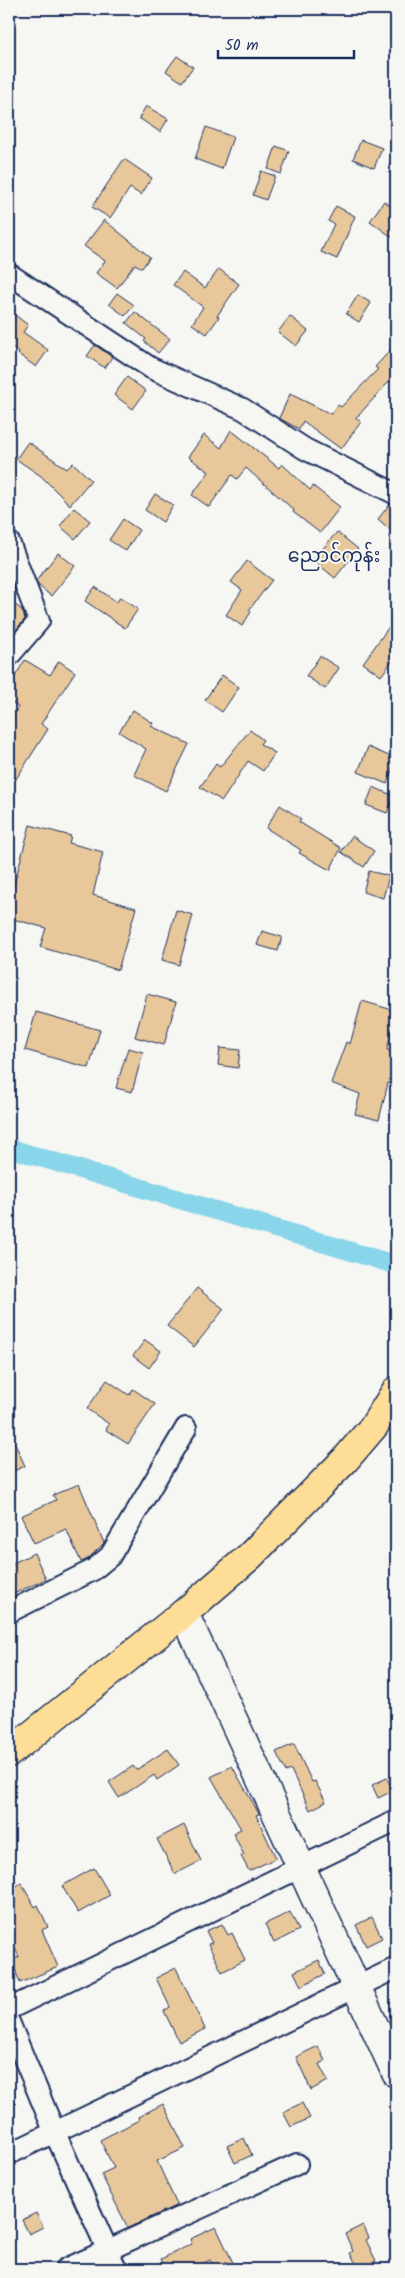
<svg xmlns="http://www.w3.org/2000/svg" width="405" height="2278" viewBox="0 0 405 2278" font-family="Kalam,'Noto Sans Myanmar',sans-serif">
  <rect width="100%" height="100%" fill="#f6f6f2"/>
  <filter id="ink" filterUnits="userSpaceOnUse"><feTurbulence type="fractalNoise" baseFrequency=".02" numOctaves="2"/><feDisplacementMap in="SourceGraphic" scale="10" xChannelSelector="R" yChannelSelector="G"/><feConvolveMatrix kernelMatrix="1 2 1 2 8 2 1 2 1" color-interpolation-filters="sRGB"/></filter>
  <g filter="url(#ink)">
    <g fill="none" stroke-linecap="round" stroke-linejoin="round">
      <path stroke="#89d5e9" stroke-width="19" d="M9,1148L396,1265"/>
    </g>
    <path fill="#e8c89a" stroke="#1b2f5e" d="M177,56L193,67L182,82L166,71Z
      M146,106L168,119L160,132L139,118Z
      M206,127L233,137L222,169L195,159Z
      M361,140L382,148L374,168L353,159Z
      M276,146L289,151L281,174L268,169Z
      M124,159L152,178L141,195L130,188L110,218L92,207Z
      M261,171L275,176L266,200L253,195Z
      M384,201L396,210V240L370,221Z
      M336,206L355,216L337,259L321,252L334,224L328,221Z
      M104,220L150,257L142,268L135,264L117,288L96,273L105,261L84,246Z
      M219,269L239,284L217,316L219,317L207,334L192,324L203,307L173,285L183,272L205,288Z
      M117,293L134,305L125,316L109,304Z
      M358,295L371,303L359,322L346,314Z
      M135,312L170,339L158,353L144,341L146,339L126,323Z
      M15,315L28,325L23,332L48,350L36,367L18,354L19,352L11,346L9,349V322Z
      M290,316L308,331L296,346L278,332Z
      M396,344V374L356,418L361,422L341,449L303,421L299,429L279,418L290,394L331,414L338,405L341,407L378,369L375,367Z
      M95,345L112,357L105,368L87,356Z
      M127,377L146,391L133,409L114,395Z
      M231,430L279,468L282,464L310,490L313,486L340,507L320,533L293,512L294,510L246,468L237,479L232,475L209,507L192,495L209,472L188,457L204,435L221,448Z
      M28,442L67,469L73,463L91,480L70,505L41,476L16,459Z
      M155,494L173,505L163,522L145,510Z
      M390,504L396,506V535L378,519Z
      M74,508L90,521L75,539L60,526Z
      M123,519L139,530L126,551L109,540Z
      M337,532L358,549L335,578L313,560Z
      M58,553L75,566L51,596L39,586L36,581Z
      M247,561L272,580L249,610L251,612L242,626L226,615L242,590L231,582Z
      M95,587L117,602L120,597L138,609L125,628L85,601Z
      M9,600L22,610L25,619L9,638Z
      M396,617V656L381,676L363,663Z
      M320,656L339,668L325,689L306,676Z
      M25,660L50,675L59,661L75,672L41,724L48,729L9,790V748L15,738L9,734V722L18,707L9,700V686Z
      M222,675L239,687L222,712L205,700Z
      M133,710L153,723L151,726L189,744L166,791L134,775L146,749L119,732Z
      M250,730L263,740L260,744L275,753L263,771L248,761L222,801L200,787L216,764L220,767Z
      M368,747L396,759L387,784L358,772Z
      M373,787L394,796L387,813L366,805Z
      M280,805L301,819L299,822L341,848L330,870L299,853L301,850L266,828Z
      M30,825L71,836L69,843L103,852L93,895L136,908L118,970L40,947L46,928L9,918V903Z
      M352,836L374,851L364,867L341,852Z
      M369,871L389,876L383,898L363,892Z
      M176,910L193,915L179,965L162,960Z
      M262,931L282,937L278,951L257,945Z
      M147,994L176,1002L164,1045L135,1037Z
      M362,1001L396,1011L387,1050L396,1052V1085L388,1083L379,1120L355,1114L360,1094L331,1083L346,1042L350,1044Z
      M36,1012L100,1030L89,1068L25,1050Z
      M128,1048L143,1052L132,1092L116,1088Z
      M220,1048L240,1050L238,1068L218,1065Z
      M197,1288L224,1309L194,1347L167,1326Z
      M145,1340L161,1351L149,1368L133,1356Z
      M107,1380L129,1395L133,1389L155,1404L128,1444L106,1430L109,1424L87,1409Z
      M9,1430L25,1466L9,1473Z
      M79,1484L104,1543L88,1559L81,1562L66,1529L34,1543L21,1516L56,1500L53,1495Z
      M34,1553L46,1579L9,1596V1565Z
      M294,1744L312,1782L315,1781L326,1802L310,1810L291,1770L286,1772L276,1752Z
      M168,1749L179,1765L157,1780L154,1775L119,1798L109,1782L133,1766L136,1770Z
      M232,1766L258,1812L259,1814L256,1815L276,1858L249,1871L241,1856L244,1855L233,1833L241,1829L211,1777Z
      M387,1778L393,1791L378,1798L372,1785Z
      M184,1825L201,1861L175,1874L157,1839Z
      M94,1868L110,1895L78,1913L62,1886Z
      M21,1883L35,1907L38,1905L48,1927L42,1930L58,1967L20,1983L11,1960L19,1957L9,1934V1891Z
      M290,1912L299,1930L274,1943L265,1924Z
      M372,1917L382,1938L366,1946L356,1925Z
      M222,1924L228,1935L232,1933L245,1960L222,1972L208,1944L212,1943L206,1931Z
      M319,1960L325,1974L301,1986L294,1972Z
      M176,1968L205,2029L179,2042L164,2011L170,2007L156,1978Z
      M318,2046L325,2061L319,2064L328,2081L311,2090L296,2057Z
      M302,2103L310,2118L291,2127L283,2112Z
      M163,2104L185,2148L157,2161L177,2205L128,2228L101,2174L114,2168L100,2140L139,2120L138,2117Z
      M244,2138L252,2155L235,2163L227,2146Z
      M36,2213L43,2227L29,2234L22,2220Z
      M363,2225L369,2238L366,2240L376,2261L359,2269L350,2253L353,2251L345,2234Z
      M216,2227L236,2269H215L210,2260L192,2269H166L161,2259L192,2244L190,2239Z"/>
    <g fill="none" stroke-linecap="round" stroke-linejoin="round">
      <g stroke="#1b2f5e" stroke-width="24">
        <path id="street" d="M9,274L151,368L243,409L305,449L396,494
          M9,542L39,621L9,656
          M9,1612L93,1570L110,1556L186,1428
          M9,2009L396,1821
          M9,2022L55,2133L116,2269
          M9,2154L396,1968
          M66,2269L297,2164"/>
      </g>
      <g stroke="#1b2f5e" stroke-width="31">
        <path id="secondary" d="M184,1613L396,2073"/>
      </g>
      <g stroke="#1b2f5e" stroke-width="31">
        <path id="highway" d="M9,1753L184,1613L250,1556L345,1460L374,1426L396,1391"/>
      </g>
      <use href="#street" stroke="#f6f6f2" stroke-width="20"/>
      <use href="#secondary" stroke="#f6f6f2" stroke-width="28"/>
      <use href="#highway" stroke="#fedd96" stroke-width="28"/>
    </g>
  </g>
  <g text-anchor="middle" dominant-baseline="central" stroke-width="4" stroke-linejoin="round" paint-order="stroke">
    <g font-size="19" fill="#1b2f5e" stroke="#f6f6f2">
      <text x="334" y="557">ညောင်ကုန်း</text>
    </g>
  </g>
  <rect width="405" height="2278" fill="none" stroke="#f6f6f2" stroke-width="30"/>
  <rect x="15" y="15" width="375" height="2248" fill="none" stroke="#1b2f5e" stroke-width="2" filter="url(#ink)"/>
  <path d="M218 50v8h136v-8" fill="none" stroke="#1b2f5e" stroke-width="2.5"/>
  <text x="225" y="50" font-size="15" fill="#1b2f5e" stroke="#f6f6f2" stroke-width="4" paint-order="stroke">50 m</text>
</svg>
